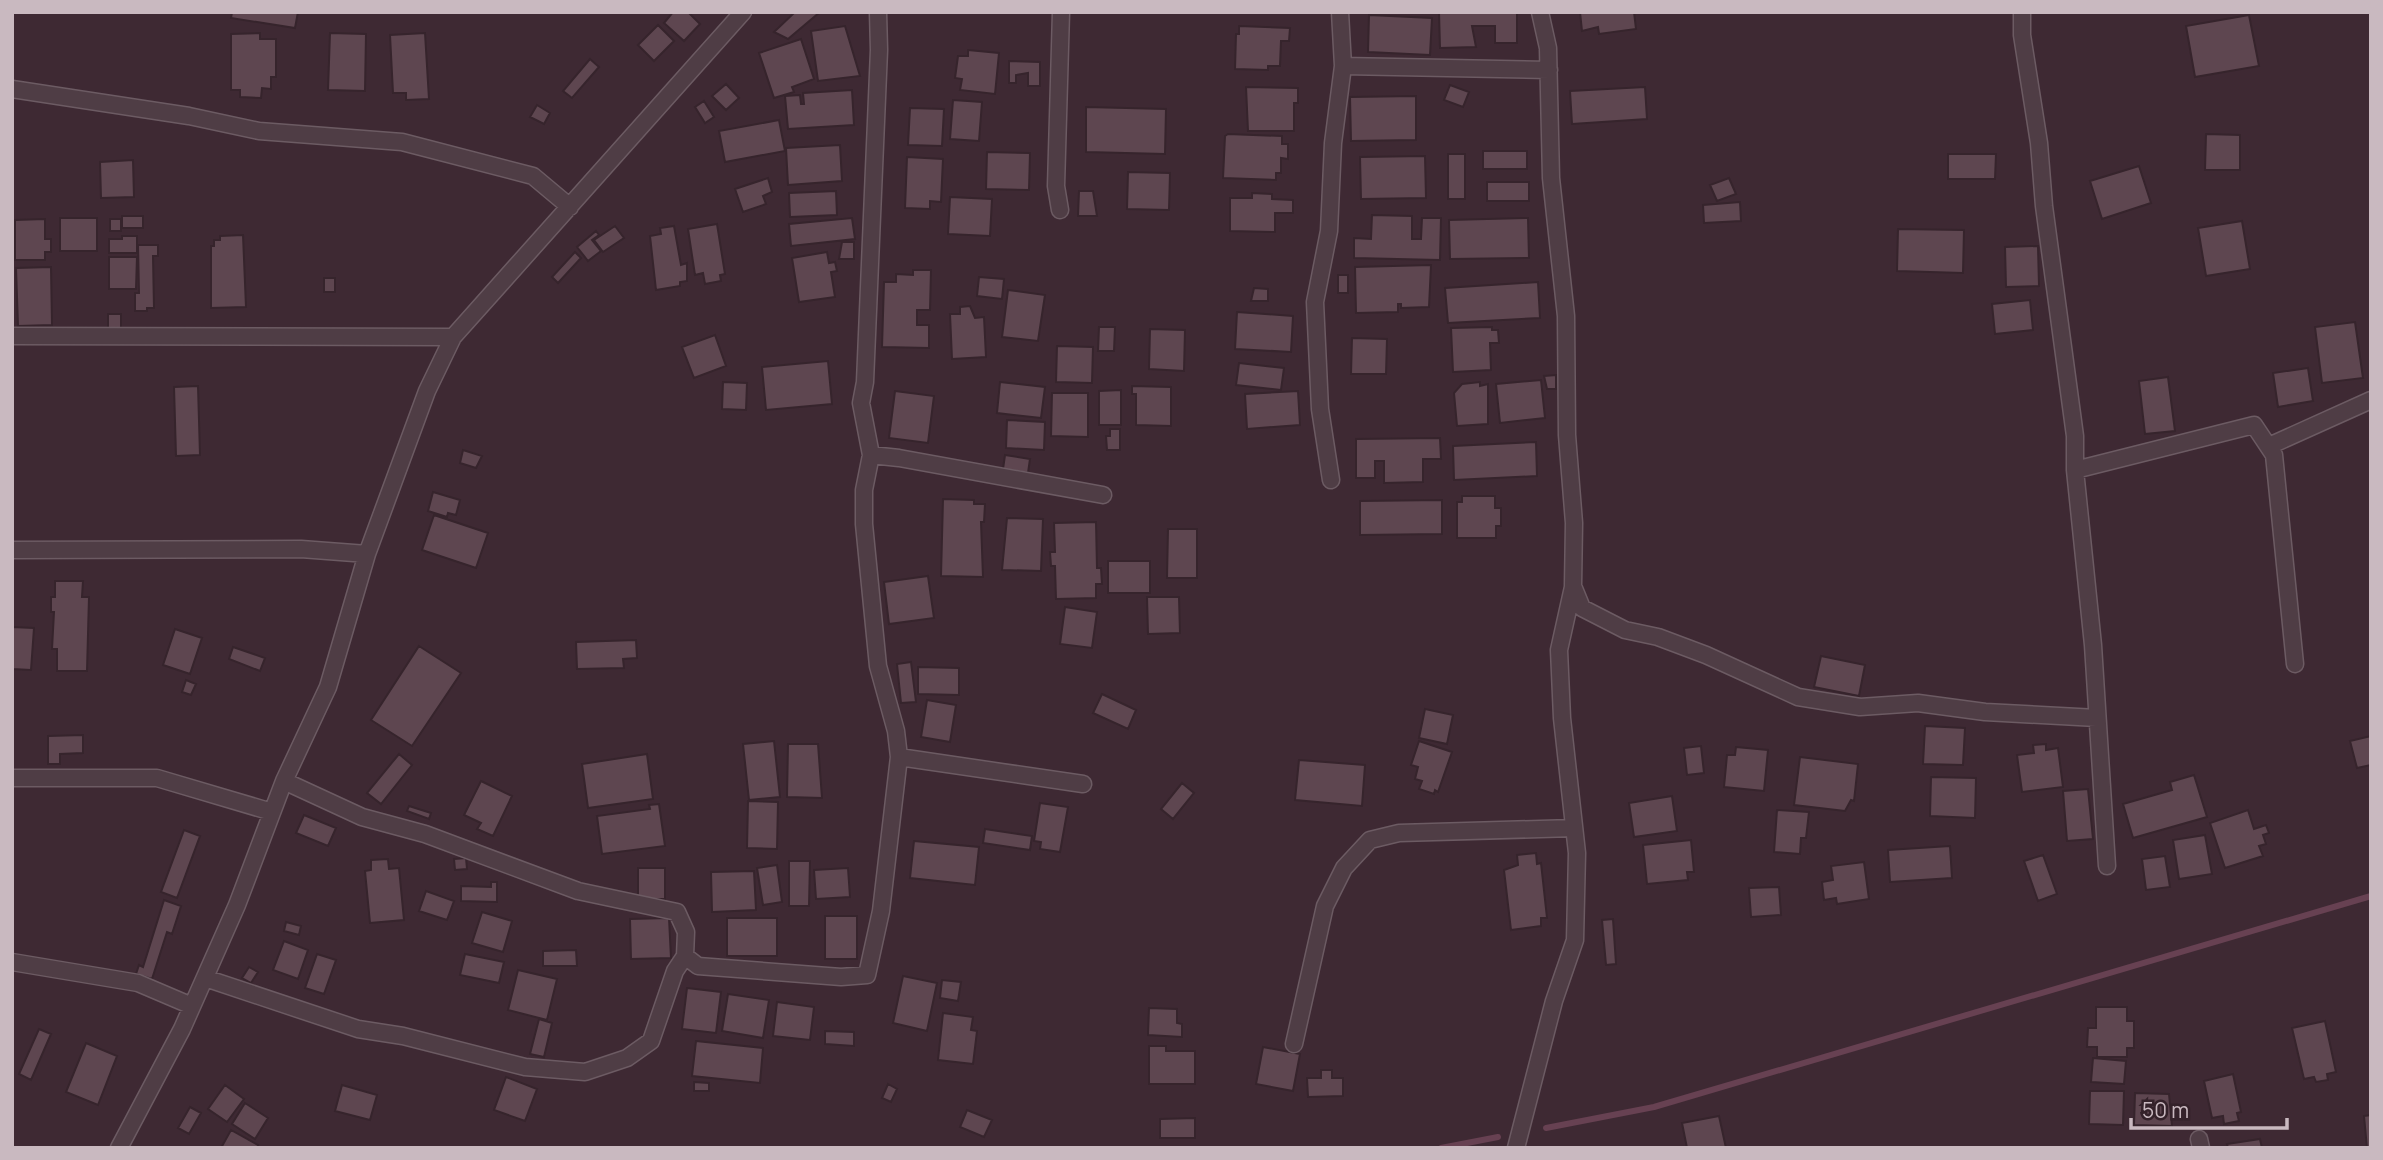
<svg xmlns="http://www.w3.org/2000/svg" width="2383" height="1160" viewBox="0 0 2383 1160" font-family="Manrope,sans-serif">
  <rect width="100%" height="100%" fill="#3e2933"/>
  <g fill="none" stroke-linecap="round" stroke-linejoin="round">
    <path stroke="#674152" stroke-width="6" d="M1546,1128L1654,1107L2371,896
      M1441,1148L1498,1137"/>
  </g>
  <path fill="#5e4650" stroke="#36242c" stroke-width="2" d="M232,12H298L295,28L231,18Z
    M673,12H688L700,24L684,41L664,23Z
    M795,12H820L788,39L774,32Z
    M1439,12H1517V43H1495V26H1472L1476,47L1440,48Z
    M1580,12H1634L1636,29L1599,34L1598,27L1582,31Z
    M1369,15L1432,18L1430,55L1368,52Z
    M2249,15L2259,66L2195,77L2186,26Z
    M658,25L674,41L654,61L638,45Z
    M845,26L860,76L818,81L811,31Z
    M1239,26L1290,28L1289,41H1281L1280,66H1268V70L1235,69L1236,34H1239Z
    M260,33V39H276V77H271V89L262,88L261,98L240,97V90H231V34Z
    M330,33L366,34L365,91L328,90Z
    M425,33L429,99L406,100V93H393L390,35Z
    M801,39L814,79L792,87L794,92L774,98L759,53Z
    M968,50L999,53L995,94L960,90L962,79L955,78L958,56H968Z
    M590,59L599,67L572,98L563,91Z
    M1009,61L1040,62V86H1028V73L1016,75V83H1009Z
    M726,84L739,98L726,110L712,96Z
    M1450,85L1469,92L1463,107L1444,100Z
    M1246,87L1298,88V103H1294V131H1248Z
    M1645,87L1647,119L1572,124L1570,91Z
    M852,90L854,125L788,129L785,96L800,95L801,104H804L803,93Z
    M1416,96V140L1351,141L1350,97Z
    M953,100L982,102L979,141L950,139Z
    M704,101L714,117L705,123L695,107Z
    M537,105L550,113L544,124L530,117Z
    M1086,107L1166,109L1165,154L1086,152Z
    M910,108L944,109L942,146L908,145Z
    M779,120L785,151L725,162L719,131Z
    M1228,134L1282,136V144H1288V159L1281,158V173H1276V180L1223,178L1225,136Z
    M2206,134L2240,135V170H2205Z
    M840,145L842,181L788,185L786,148Z
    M1483,151H1527V169H1483Z
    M987,152L1030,153L1029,190L986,189Z
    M1448,154H1465V199H1448Z
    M1948,154H1996L1995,179H1948Z
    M1425,156L1426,198L1361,199L1360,157Z
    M907,157L943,159L941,202L930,201V209L905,208Z
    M133,160L134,197L101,198L100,162Z
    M2139,166L2151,203L2102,219L2090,181Z
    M1128,172L1170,173L1169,210L1127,209Z
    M768,178L772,192L763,196L766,204L743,212L735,189Z
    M1729,178L1736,194L1717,201L1710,185Z
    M1487,182H1529V201H1487Z
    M836,191L837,215L790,217L789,193Z
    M1079,191H1093L1097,216H1078Z
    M1252,193L1272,194V199L1293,200V213H1275V232L1230,231V198H1252Z
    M950,197L992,199L990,236L948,234Z
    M1740,202L1741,221L1704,223L1703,205Z
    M1372,215L1412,216V239H1421L1422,218H1441L1440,260L1354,258V238L1371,239Z
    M122,216H143V228H122Z
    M60,218H97V251H60Z
    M852,218L855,239L791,246L789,224Z
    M1528,218L1529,258L1450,259L1449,220Z
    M45,219V239H51V252H45V260H15V220Z
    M110,219H121V231H110Z
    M2242,221L2250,269L2206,276L2198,228Z
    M717,224L725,274L720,275L721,281L705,284L703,273L695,275L688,229Z
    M615,226L624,238L603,252L594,240Z
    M674,226L681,265L687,263V281L680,282V286L656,290L650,236L661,234L660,228Z
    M1898,229L1964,230L1963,273L1897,271Z
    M596,231L599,235L592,240L601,251L588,261L577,247Z
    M243,235L246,307L211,308V246H214V240H220V236Z
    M122,236H137V253H109V239H122Z
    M842,242H854V259H839Z
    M138,245H158V256H153L154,308H147V311H135V293H139Z
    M2038,246L2039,286L2006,287L2005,247Z
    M575,252L581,258L558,283L552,277Z
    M827,252L829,263L835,262L837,271L831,272L835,297L799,302L792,258Z
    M109,257H137L136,289H109Z
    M1431,265L1429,307L1401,308V304H1398V312L1356,313L1355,267Z
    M51,267L52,325L18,326L16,268Z
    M913,270H931L930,310H917V325H929V348L882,347L884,282H896V274L913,275Z
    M1338,275H1348V293H1338Z
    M979,277L1004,279L1002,299L977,296Z
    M324,278H335V292H324Z
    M1538,282L1540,318L1448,323L1445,288Z
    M1254,288L1268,289V301H1251Z
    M1008,290L1045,295L1038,341L1002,337Z
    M2030,300L2033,330L1995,334L1992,304Z
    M970,306L975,318L984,317L986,357L952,359L950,314H960V307Z
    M1237,312L1293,316L1291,352L1235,349Z
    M108,314H121V331H108Z
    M2355,322L2363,378L2322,383L2315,327Z
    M1099,327H1115L1114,351H1098Z
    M1492,327V330H1498L1499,343H1490L1491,370L1453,372L1451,328Z
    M1150,329L1185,330L1184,371L1149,369Z
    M715,335L726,366L694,378L682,347Z
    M1352,338L1387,339L1386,374H1351Z
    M1057,346L1093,347L1092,383L1056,382Z
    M828,361L832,404L766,410L762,367Z
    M1239,363L1284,368L1281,390L1236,385Z
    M2308,368L2313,401L2278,407L2273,373Z
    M1556,375V389H1547L1544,376Z
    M2168,377L2175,431L2145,434L2139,381Z
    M1541,380L1545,418L1500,423L1496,384Z
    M723,382L747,383L746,410L722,409Z
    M1000,382L1045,387L1041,418L997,413Z
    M1480,382V386L1488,384V424L1457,426L1454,393L1462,384Z
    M198,386L200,455L176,456L174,387Z
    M1132,386L1171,387V426L1136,425V394H1132Z
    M1121,390V425H1099V391Z
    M895,391L934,396L928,443L889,438Z
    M1298,391L1300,425L1247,429L1245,394Z
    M1052,393H1088V437L1051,436Z
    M1007,420L1045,422L1044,450L1006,448Z
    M1110,429H1120V450H1107L1106,436H1110Z
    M1440,438L1441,459H1423V482L1384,483V461H1375V478H1356V439Z
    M1536,442L1537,476L1454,480L1453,446Z
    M463,450L482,456L476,468L460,463Z
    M1005,455L1030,459L1028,473L1003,469Z
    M433,492L460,500L456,515L448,513L447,517L428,511Z
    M1462,496H1495V508H1501V526H1496V538H1457V502H1462Z
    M943,499L974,500V504H985L984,522H981L983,577L941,576Z
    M1442,500V534L1360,535V501Z
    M434,515L488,533L476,568L422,550Z
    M1007,518L1043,519L1041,571L1002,570Z
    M1096,522L1097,568H1101L1102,584H1096V598L1056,599L1055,566H1051L1050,552H1055L1054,523Z
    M1168,529H1197V578H1167Z
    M1108,561H1150V593H1108Z
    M928,576L934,618L889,624L884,582Z
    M55,581H83L82,597H89L87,671H57V649H52L54,612H51V597H55Z
    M1147,597H1179L1180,633L1148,634Z
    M1065,607L1097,612L1092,648L1060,644Z
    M12,627L34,628L31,670L12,669Z
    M175,629L202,638L190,674L163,665Z
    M636,640L637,658L623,659L624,668L577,669L576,642Z
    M419,646L461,673L412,746L371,720Z
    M233,647L265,658L260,671L229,659Z
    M1821,656L1865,665L1859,696L1814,687Z
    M911,662L916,702L901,703L897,664Z
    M918,667L959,668V695L918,694Z
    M186,680L196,684L191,695L182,692Z
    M1102,694L1136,710L1128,729L1093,713Z
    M927,700L956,705L950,742L921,737Z
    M1425,709L1453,715L1447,744L1419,738Z
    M1925,726L1965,728L1963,765L1923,764Z
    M83,735V753L60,754V764H48V736Z
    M2371,736V765L2357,768L2350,741Z
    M774,741L780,797L749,800L743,744Z
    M1419,741L1452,752L1438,792L1435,790L1434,794L1419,789L1422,781L1415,779L1418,767L1411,765Z
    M788,744H818L822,798L787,797Z
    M2046,744V750L2058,748L2063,787L2022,792L2017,755L2034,753L2033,745Z
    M1701,746L1704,773L1687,775L1684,748Z
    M1736,747L1768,750L1764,791L1724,787L1727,755H1735Z
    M399,754L412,765L381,804L367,793Z
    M647,754L653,799L588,808L582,764Z
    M1800,757L1858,764L1854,801L1851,800L1845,811L1794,805Z
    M1299,760L1365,765L1362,806L1295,800Z
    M2194,775L2207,817L2133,838L2123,804L2172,790L2170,782Z
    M1931,777L1976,778L1975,818L1930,816Z
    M481,781L512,796L493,836L477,829L481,823L464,815Z
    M1182,783L1194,793L1173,819L1161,809Z
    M2088,789L2093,839L2067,841L2063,791Z
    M1672,796L1677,831L1634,837L1629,803Z
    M748,801L778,802L777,849L747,848Z
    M1040,803L1068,807L1060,852L1040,849L1041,842L1034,841Z
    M659,804L665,846L602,854L597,816L650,809L649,805Z
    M409,806L431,813L429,819L407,811Z
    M1777,810L1809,812L1806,838H1801L1800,854L1774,852Z
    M2248,810L2254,829L2266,825L2269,833L2263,835L2266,844L2259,846L2263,856L2225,868L2210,823Z
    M304,815L336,828L328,846L296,833Z
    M985,829L1032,836L1030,850L983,843Z
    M184,830L200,836L177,898L161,892Z
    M2205,835L2212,874L2179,879L2173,840Z
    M1691,840L1694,872H1687L1688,880L1647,884L1643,845Z
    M914,841L979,847L975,885L910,878Z
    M1950,846L1952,878L1890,882L1888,850Z
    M1536,853L1537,864L1541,863L1547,918H1541V926L1511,930L1504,870L1518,865L1517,855Z
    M2043,855L2057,894L2038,901L2024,861Z
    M2165,856L2170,887L2146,890L2142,859Z
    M466,858L467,869L455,870L454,859Z
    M388,859L389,869L399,868L404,920L370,923L365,871L371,870V860Z
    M789,861H810L809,906H789Z
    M1864,862L1869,899L1837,904L1836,898L1824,900L1822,882L1833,880L1831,866Z
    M777,865L782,902L763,905L757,868Z
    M638,868H665V899H638Z
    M848,868L850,897L816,899L814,870Z
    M754,871L756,910L712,912L711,872Z
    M491,882H497V902L461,901V886L491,887Z
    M1779,887L1781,915L1751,917L1749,888Z
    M426,891L454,901L447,920L419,911Z
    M164,900L181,906L172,934L167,932L152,979L136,974L139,965L143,967Z
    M482,912L512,921L503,952L472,943Z
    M825,916H857V959H825Z
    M669,918L671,958L631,959L630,919Z
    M727,918H777V956H727Z
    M1613,919L1616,964L1606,965L1602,920Z
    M286,922L301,926L299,935L284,931Z
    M284,941L308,950L298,979L273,970Z
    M576,950L577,966H543V951Z
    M317,954L336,960L324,994L305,988Z
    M465,954L504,962L499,983L460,975Z
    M249,967L258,972L251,983L242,978Z
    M518,970L557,979L547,1020L508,1010Z
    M903,976L937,983L927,1031L893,1023Z
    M942,980L961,982L958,1001L940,998Z
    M687,988L721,992L716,1033L682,1029Z
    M728,994L769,1000L763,1038L722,1031Z
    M777,1002L814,1007L810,1040L773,1036Z
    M2096,1007H2127V1021H2134V1048H2127V1057H2097V1047H2087L2088,1028H2096Z
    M1149,1008L1177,1009V1023L1182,1024V1037L1148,1035Z
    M943,1013L973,1017L971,1030L977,1031L973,1064L938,1060Z
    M539,1019L552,1023L544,1057L530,1054Z
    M2325,1021L2336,1072L2327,1074L2328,1080L2316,1082L2314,1077L2304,1079L2292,1028Z
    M39,1029L51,1034L31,1080L19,1074Z
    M825,1031L854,1032V1046L825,1044Z
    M696,1041L763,1048L760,1083L692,1076Z
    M86,1043L117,1056L98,1105L66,1092Z
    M1149,1046H1166V1051H1195V1084H1149Z
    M1263,1047L1300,1054L1293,1091L1256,1084Z
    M2093,1058L2126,1061L2124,1084L2091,1082Z
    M1321,1070H1332V1078H1343V1096L1308,1097L1307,1078H1321Z
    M2233,1074L2241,1112L2237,1113L2239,1121L2224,1124L2223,1116L2212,1118L2204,1081Z
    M506,1077L537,1089L525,1121L494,1110Z
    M694,1082L709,1083V1091H694Z
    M888,1084L897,1089L891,1102L882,1098Z
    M225,1085L244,1099L227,1122L208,1109Z
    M342,1085L377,1095L370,1120L335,1111Z
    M2090,1091H2124L2123,1125L2089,1124Z
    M2135,1093L2169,1094L2172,1126L2134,1125Z
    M245,1103L268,1118L255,1139L232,1124Z
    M190,1107L201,1113L189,1134L178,1128Z
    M967,1110L992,1120L984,1137L960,1127Z
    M2371,1115V1148H2367L2364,1116Z
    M1719,1116L1726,1148H1687L1682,1123Z
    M1195,1118V1138H1160V1119Z
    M231,1130L258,1145L257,1148H221Z
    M2260,1139L2262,1148H2228L2227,1144Z"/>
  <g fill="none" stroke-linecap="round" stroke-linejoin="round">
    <g stroke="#6c5b63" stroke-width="19">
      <path id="minor" d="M1340,12L1343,66
        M1540,12L1548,48L1551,178L1566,316L1567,435L1574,523L1573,586L1582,608L1625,630L1658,637L1706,655L1798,697L1860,707L1918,703L1985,712L2097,718
        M2022,12V35L2039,143L2044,206L2075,436V470L2093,645L2107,866
        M12,89L189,116L259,131L402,142L533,176L570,207
        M1060,210L1056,186L1061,12
        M12,336L453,337
        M2269,446L2371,400
        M871,455L899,458L1103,495
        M2075,470L2254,425L2274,455L2295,664
        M1331,480L1320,409L1315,302L1329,231L1333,143L1343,66L1549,70
        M12,550L301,549L367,554
        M899,757L1083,784
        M12,778H157L272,812
        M284,781L362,817L425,834L578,891L677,912L686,932L685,956L698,966L841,977L867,975L881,911L899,757L896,731L878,666L864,524V490L871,455L861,403L865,382L879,50L878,12
        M12,962L138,983L192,1006
        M205,978L358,1029L403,1036L525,1067L585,1072L627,1058L651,1041L675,971L685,956
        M1294,1044L1325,906L1344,868L1370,840L1399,833L1574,828
        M2199,1139L2201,1148
        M119,1148L182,1029L237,905L284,781L328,687L367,554L427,391L453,337L743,12
        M1516,1148L1554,1001L1575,940L1577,853L1562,718L1559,650L1573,587"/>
    </g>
    <use href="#minor" stroke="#4f3d45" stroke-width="16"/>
  </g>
  <rect width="2383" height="1160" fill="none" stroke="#c9b9c0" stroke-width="28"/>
  <path d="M2131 1118v10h156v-10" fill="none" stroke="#c9b9c0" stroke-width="3.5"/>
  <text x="2142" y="1118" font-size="21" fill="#c9b9c0" stroke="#34222a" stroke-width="5" paint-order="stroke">50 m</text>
</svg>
